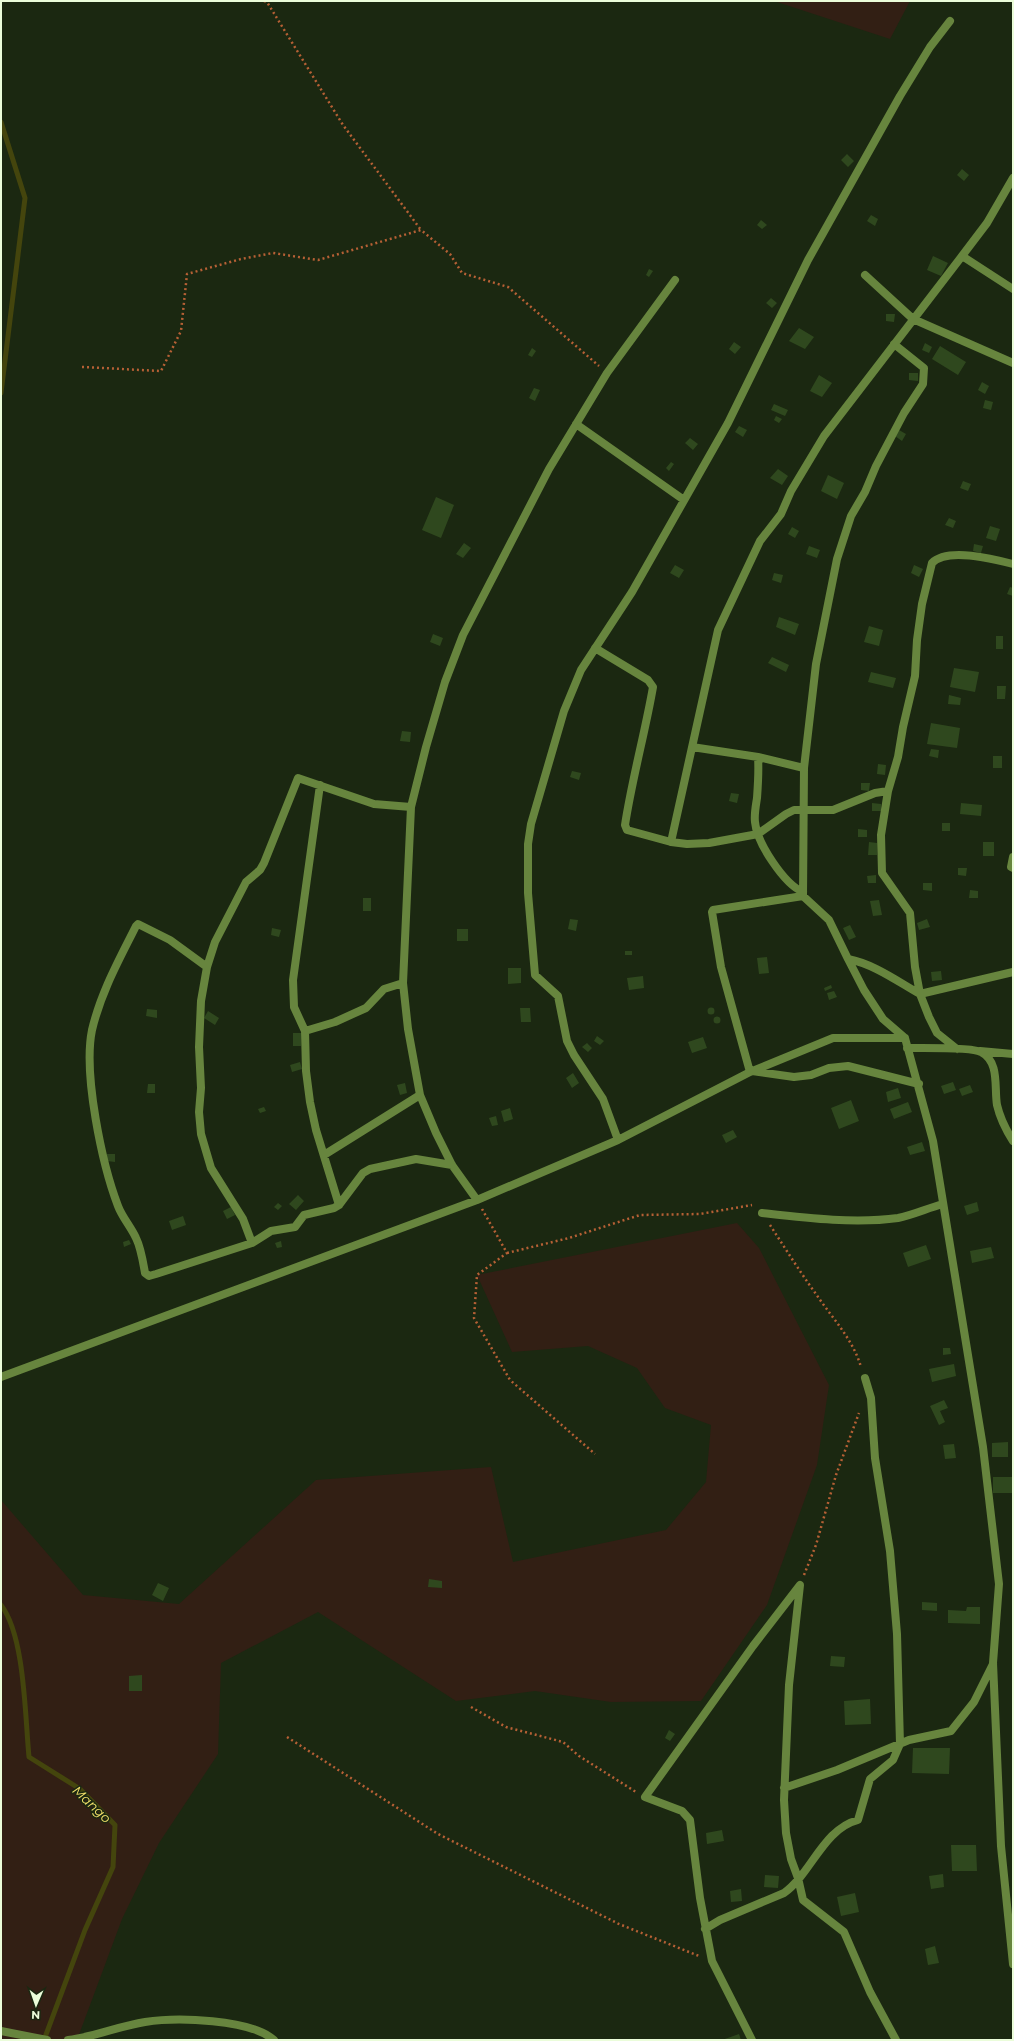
<svg xmlns="http://www.w3.org/2000/svg" width="1014" height="2041" viewBox="0 0 1014 2041" font-family="Montserrat,sans-serif">
  <rect width="100%" height="100%" fill="#1b2811"/>
  <path fill="#321f14" d="M774,1H910L890,39Z
    M737,1223L759,1248L829,1385L817,1465L767,1605L701,1701L611,1702L535,1691L456,1701L318,1612L221,1663L218,1754L159,1843L122,1919L77,2040H1V1500L83,1595L179,1604L316,1480L491,1467L513,1562L666,1530L706,1482L711,1425L665,1408L637,1368L588,1346L512,1352L477,1275Z"/>
  <g fill="none" stroke-linecap="round" stroke-linejoin="round">
    <path stroke="#44450d" stroke-width="5" d="M1,122L25,198L1,393
      M1,1605C25,1636 25,1717 29,1757L80,1789L115,1825L113,1867L85,1930L44,2040"/>
  </g>
  <path fill="#2f481e" d="M847,154L854,161L848,167L841,160Z
    M962,169L969,175L964,181L957,175Z
    M871,215L878,219L875,226L867,221Z
    M761,220L767,225L762,229L757,225Z
    M933,256L948,263L941,276L927,270Z
    M649,269L653,271L649,277L646,275Z
    M771,298L777,303L772,308L766,303Z
    M886,314H895L894,322L886,321Z
    M799,328L814,337L805,349L789,341Z
    M734,342L741,347L735,354L729,349Z
    M925,343L932,347L929,353L922,350Z
    M940,346L966,362L958,375L932,359Z
    M532,348L536,351L532,357L528,355Z
    M909,373H918V381L909,380Z
    M819,375L832,383L822,397L810,391Z
    M982,382L989,386L985,394L978,390Z
    M534,388L540,390L535,401L529,398Z
    M985,400L993,402L991,410L983,408Z
    M774,404L788,410L785,416L771,410Z
    M776,416L782,419L779,423L774,420Z
    M739,426L747,430L743,437L735,432Z
    M899,430L906,434L902,441L895,436Z
    M690,438L698,444L693,450L685,443Z
    M671,462L674,464L669,471L666,468Z
    M778,469L788,476L782,485L770,478Z
    M828,475L844,483L837,499L821,491Z
    M963,481L971,484L968,491L960,488Z
    M436,497L454,505L441,538L422,530Z
    M949,518L956,521L953,528L945,525Z
    M990,526L1000,529L996,541L986,538Z
    M792,527L799,531L795,538L788,534Z
    M464,543L471,548L463,558L456,554Z
    M974,544L983,546L981,553L973,551Z
    M809,546L820,550L817,558L806,554Z
    M675,565L684,570L679,578L670,573Z
    M914,565L923,569L919,577L911,573Z
    M774,573L783,575L781,583L772,580Z
    M1010,587L1013,588V596L1007,594Z
    M779,617L799,624L795,635L776,627Z
    M869,626L883,630L879,646L864,642Z
    M433,634L443,638L440,646L430,642Z
    M996,636H1003V649H996Z
    M772,657L789,665L786,672L768,663Z
    M954,668L979,672L975,692L950,687Z
    M871,672L896,678L893,688L868,682Z
    M997,686H1006L1005,699H997Z
    M949,695L961,698L960,705L948,704Z
    M931,723L960,728L957,748L927,744Z
    M402,731L411,732L410,742L400,741Z
    M931,749L939,750L938,758L929,756Z
    M993,756H1002V768H993Z
    M878,764L886,765L885,775L877,774Z
    M572,771L581,773L579,780L570,777Z
    M861,783H870L869,791L861,790Z
    M731,793L739,794L737,803L729,801Z
    M872,803L881,804V811H872Z
    M961,803L982,805L981,816L960,814Z
    M942,823H950V831H942Z
    M858,829L867,830V837H858Z
    M869,842L877,843V855H868Z
    M983,842H994V856H983Z
    M958,868H967L966,876L958,875Z
    M876,875V883H868L867,876Z
    M923,883H932V891L923,890Z
    M970,890L978,891V898H969Z
    M363,898H371V911H363Z
    M879,900L882,915L873,916L870,901Z
    M570,919L578,920L576,931L568,929Z
    M927,919L930,927L919,930L917,923Z
    M850,925L856,937L849,940L843,928Z
    M272,928L281,930L279,937L271,935Z
    M457,929H468V941H457Z
    M625,951H632V955H625Z
    M767,957L769,973L759,974L757,958Z
    M508,968H521V983L508,984Z
    M941,971L942,980L932,981L931,972Z
    M643,976L644,988L629,990L627,978Z
    M831,985L832,988L825,991L824,988Z
    M834,991L837,997L829,1000L827,993Z
    M707.5 1011a3.5 3.5 0 1 1 7 0a3.5 3.5 0 1 1-7 0Z
    M520,1008H530L531,1022H521Z
    M147,1009L157,1010V1018L146,1016Z
    M208,1011L219,1018L215,1025L204,1018Z
    M713.5 1020a3.5 3.5 0 1 1 7 0a3.5 3.5 0 1 1-7 0Z
    M293,1033H301V1046H293Z
    M597,1036L604,1041L600,1045L594,1041Z
    M703,1037L707,1048L692,1053L688,1042Z
    M587,1043L592,1048L588,1052L582,1047Z
    M300,1062L302,1069L292,1072L290,1065Z
    M573,1073L579,1083L572,1088L566,1078Z
    M953,1082L956,1090L944,1094L941,1086Z
    M405,1083L407,1093L400,1095L397,1085Z
    M148,1084H155V1093H147Z
    M970,1085L973,1092L962,1096L959,1089Z
    M898,1088L901,1098L888,1102L886,1092Z
    M851,1100L859,1121L839,1129L831,1108Z
    M908,1102L912,1112L894,1119L890,1109Z
    M264,1107L266,1111L260,1113L258,1109Z
    M510,1108L513,1119L504,1122L501,1111Z
    M496,1116L498,1125L492,1126L489,1118Z
    M733,1130L737,1137L726,1143L722,1135Z
    M922,1142L925,1151L910,1155L907,1147Z
    M107,1154H115V1162L107,1161Z
    M298,1195L304,1201L296,1210L289,1204Z
    M977,1202L979,1211L967,1215L964,1206Z
    M278,1203L282,1206L278,1210L274,1207Z
    M231,1207L235,1215L227,1219L223,1211Z
    M183,1216L186,1225L172,1230L169,1221Z
    M129,1240L131,1244L124,1247L123,1242Z
    M281,1241L282,1247L277,1248L275,1243Z
    M926,1245L931,1259L908,1267L903,1253Z
    M991,1247L994,1258L972,1263L970,1251Z
    M943,1348H950L951,1354L943,1355Z
    M954,1364L956,1376L932,1382L929,1369Z
    M944,1400L948,1408L940,1411L945,1422L939,1425L930,1406Z
    M1008,1442V1457H992V1443Z
    M954,1444L956,1458L945,1459L943,1445Z
    M993,1477H1013V1493H993Z
    M429,1579L442,1581V1588L428,1587Z
    M158,1583L169,1588L163,1601L152,1595Z
    M922,1602L937,1603V1611L922,1610Z
    M967,1607H980V1624L948,1623V1610L966,1611Z
    M831,1656L845,1657L844,1667L830,1666Z
    M142,1675V1691H129V1676Z
    M870,1699L871,1724L845,1725L844,1701Z
    M669,1730L675,1734L670,1741L665,1738Z
    M913,1748H950L949,1774L912,1773Z
    M722,1830L724,1841L707,1844L706,1833Z
    M951,1845H976L977,1871H952Z
    M943,1874L944,1887L931,1889L929,1876Z
    M765,1875L779,1876L778,1888L764,1887Z
    M741,1889L742,1901L731,1902L730,1891Z
    M855,1893L859,1912L841,1916L837,1897Z
    M935,1946L939,1963L928,1965L925,1949Z
    M739,2034L741,2040H722Z"/>
  <g fill="none" stroke-linecap="round" stroke-linejoin="round">
    <path stroke="#b66035" stroke-width="2.5" stroke-dasharray="2 3" stroke-linecap="butt" d="M264,1L267,2L343,125L421,230
      M82,367L161,371L181,331L187,274L241,259L273,253L318,260L421,230L450,254L462,273L508,287L599,366
      M482,1209L507,1253L477,1275L474,1318L510,1380L595,1454
      M770,1225C785,1248 800,1272 816,1294C832,1318 853,1339 861,1367
      M507,1253L569,1238L640,1215L700,1214L752,1205
      M804,1575L816,1545L836,1475L859,1413
      M471,1707L506,1727L563,1742L579,1756L636,1792
      M287,1737L438,1834L619,1924L699,1956"/>
    <path stroke="#67853e" stroke-width="8" d="M962,256L1013,289
      M865,275L913,319L1013,363
      M894,344L924,368L923,384L904,413L876,466L865,492L851,516L837,559L816,664L804,768L803,896L829,920L848,959C874,964 897,981 920,994L1013,972
      M576,424L684,500
      M595,648L648,680L653,687C645,733 632,779 625,825L627,830L671,842L687,844L709,843L758,834L786,814L794,810H833L875,793L888,791
      M692,747L758,757L804,768
      M758,757C759,771 758,784 757,798C756,805 754,814 755,822C757,843 784,884 803,892
      M320,785L293,980L294,1007L305,1031L306,1071L310,1102L316,1130L339,1205
      M671,842L718,630L760,541L781,514L791,491L824,436L962,256L987,223L1013,178
      M1013,857L1011,867L1013,868
      M848,959L864,990L883,1019L905,1038L933,1141L983,1447L999,1584L993,1663L1001,1846L1013,1964
      M207,967L170,940L138,924L136,926C119,960 101,992 92,1030C83,1074 102,1164 118,1206C122,1217 131,1227 136,1238C141,1248 143,1262 145,1273L149,1276L156,1274L252,1243L271,1231L295,1227L304,1215L334,1208L339,1205L363,1173L370,1169L416,1159L452,1165
      M305,1031L335,1022L366,1008L384,989L403,983
      M907,1048C920,1048 973,1047 981,1052C1000,1062 994,1087 997,1105C1000,1118 1006,1130 1013,1141
      M957,1049L937,1033L929,1017L920,994L915,967L910,913L882,873L881,835L888,791L898,757L903,727L915,676L917,640L922,604L932,563C947,547 994,559 1013,564
      M980,1051L1013,1054
      M752,1071L794,1077L811,1075L829,1068L848,1066L919,1084
      M750,1072L721,967L712,912L713,910L803,896
      M618,1140L603,1099L574,1055L567,1041L558,996L535,975L528,893V844L531,824L564,711L581,670L632,592L728,423L808,260L900,96L930,47L950,21
      M324,1155L420,1095
      M477,1200L452,1165L436,1133L420,1095L408,1029L403,983L411,807L426,747L445,682L463,635L549,469L607,373L675,280
      M762,1213C806,1218 855,1224 898,1218C913,1215 928,1208 943,1204
      M252,1243L243,1219L211,1168L201,1134L199,1112L201,1088L199,1047L201,1001L207,967L215,942L246,882L260,870L264,863L298,778L374,804L411,807
      M1,1377L477,1200L618,1140L750,1072L833,1038H905
      M784,1788L837,1770L909,1740L951,1731L974,1702L993,1664
      M705,1929L720,1920L784,1893C811,1874 823,1829 858,1820L870,1779L893,1760L900,1744L897,1634L890,1551L875,1458L871,1398L865,1378
      M1,2031L47,2040
      M68,2040C94,2037 119,2026 145,2022C177,2017 250,2019 274,2040
      M752,2040L712,1961L700,1898L690,1820L682,1811L645,1797L753,1646L800,1585L789,1685L784,1800L786,1833L791,1859L798,1878L803,1900L844,1932L870,1992L896,2040"/>
  </g>
  <g text-anchor="middle" dominant-baseline="central" stroke-width="3" stroke-linejoin="round" paint-order="stroke">
    <g font-size="13" font-style="italic" fill="#f9e56c" stroke="#1b2811">
      <text transform="translate(92 1804) rotate(43)">Mango</text>
    </g>
  </g>
  <rect width="1014" height="2041" fill="none" stroke="#ebfdda" stroke-width="4"/>
  <g transform="translate(36 2005) rotate(182)" stroke="#1b2811" stroke-width="3" paint-order="stroke">
  <path d="M0-3L7 15L0 10L-7 15Z" fill="#ebfdda"/>
  <text y="-6" font-size="11" font-weight="bold" text-anchor="middle" fill="#ebfdda">N</text>
  </g>
</svg>
